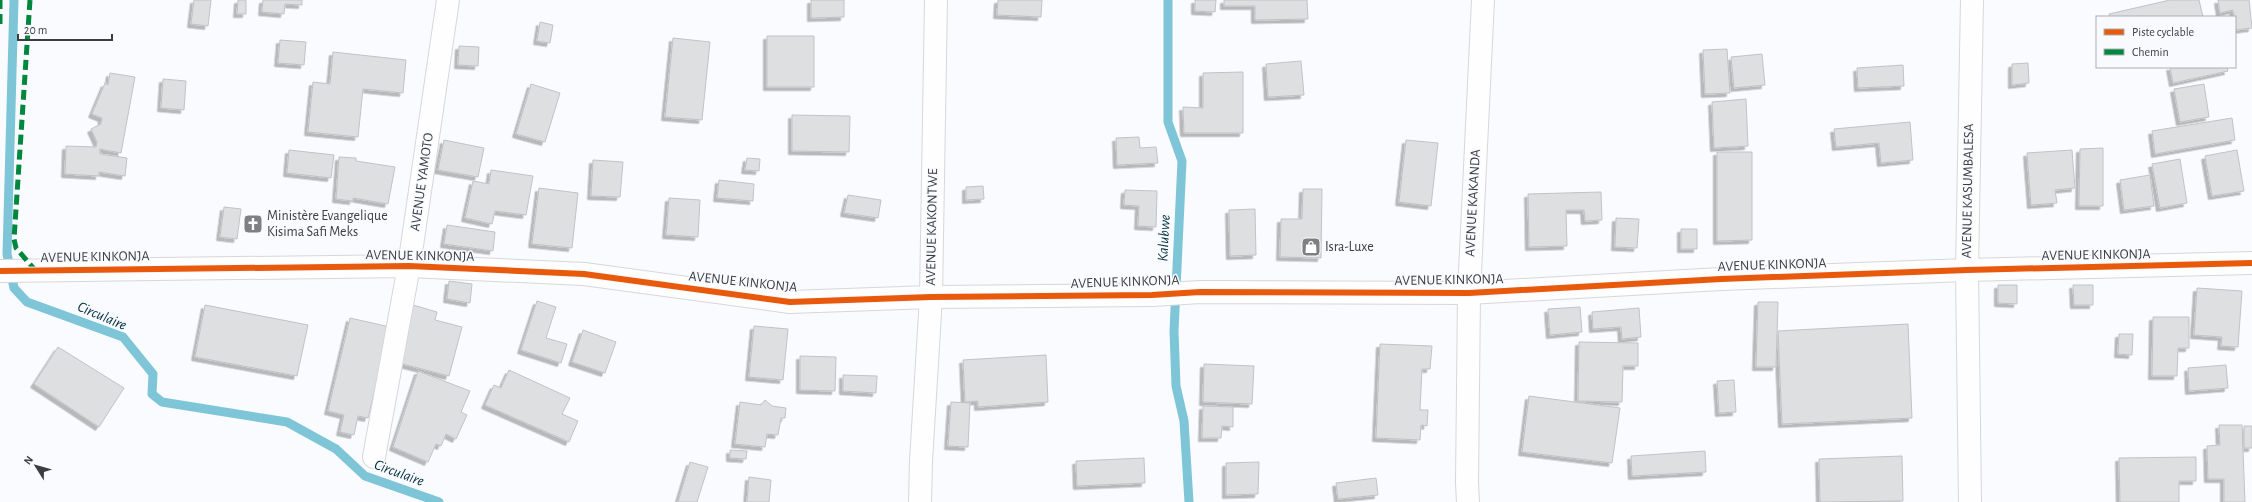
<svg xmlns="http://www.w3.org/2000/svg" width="2252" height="502" viewBox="0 0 2252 502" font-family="'Alegreya Sans',sans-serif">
  <defs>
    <filter id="shadow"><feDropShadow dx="-3.5" dy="3.5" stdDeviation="0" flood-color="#0004"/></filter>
  </defs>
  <rect width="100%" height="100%" fill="#f9fbfe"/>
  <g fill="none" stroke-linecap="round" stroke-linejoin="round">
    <path stroke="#7dc5d7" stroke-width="9" d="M14,0L7,254L14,288L27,302L123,337L153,374L152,394L162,402L287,422L336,449L365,476L439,502
      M1168,0V122L1182,161L1174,331L1176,386L1184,421L1189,502"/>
  </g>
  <path fill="#dedfe1" stroke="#c1c2c5" filter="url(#shadow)" d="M194,0H211L208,26L191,24Z
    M238,0H246V14H237Z
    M263,0H302V5L285,4L284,14L262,12Z
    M811,0H844V17L811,18Z
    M998,0H1042L1041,17L997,15Z
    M1195,0H1216L1215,12L1195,11Z
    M1224,0H1307L1308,19L1255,20V6H1224Z
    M2170,0H2199L2203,17H2110L2109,14Z
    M2218,0H2249L2252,28L2236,30L2233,10L2220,13Z
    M540,22L553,25L550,43L537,41Z
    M767,36H814V87H767Z
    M673,38L710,42L702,120L665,117Z
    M280,40L306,42L304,65L278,63Z
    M459,46L479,47L478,66L458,65Z
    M1727,49L1730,93L1705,94L1703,50Z
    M333,52L406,60L403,93L363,89L358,137L308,132L313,82L330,84Z
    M1762,54L1765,85L1734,88L1731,57Z
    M1301,61L1304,95L1268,97L1266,64Z
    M2028,63L2029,83L2012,85V64Z
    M1903,65L1904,86L1858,88L1857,68Z
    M2170,67H2227L2228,71L2173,83Z
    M1243,72V133H1184L1183,107L1203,108V73Z
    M110,73L135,77L121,153L100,149V154L127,158L125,176L99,172V176L65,174L66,146L96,147L97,142L91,129L101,124L102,118L92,114L105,83L108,85Z
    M163,79L186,81L184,110L161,108Z
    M531,84L560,93L545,142L516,134Z
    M2204,84L2209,117L2180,122L2174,89Z
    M1746,99L1748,146L1714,148L1712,102Z
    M792,115L850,116L849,152L792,151Z
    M2232,118L2235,140L2155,154L2152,131Z
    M1910,122L1913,160L1881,163L1879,143L1836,147L1834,129Z
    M1139,137L1140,148L1156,147L1158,163L1117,165L1116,138Z
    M444,140L484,148L478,177L438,170Z
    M1406,140L1438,143L1431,206L1399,202Z
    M2103,148V206H2079L2080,149Z
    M289,150L334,155L331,178L287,173Z
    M2072,150L2075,188L2055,190L2057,203L2031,205L2027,153Z
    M2237,150L2244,191L2212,196L2205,156Z
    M1717,152H1752V240L1717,241Z
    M339,157L356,158V161L395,167L388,204L353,198V201L336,199Z
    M747,158L760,159L759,171L745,170Z
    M2180,159L2187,203L2160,208L2152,164Z
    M593,160L623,162L620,197L591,196Z
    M491,170L533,176L526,215L495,211L492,224L465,218L473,181L489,184Z
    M2150,175L2154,206L2124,210L2120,180Z
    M719,180L754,184L753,201L717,198Z
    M983,186L984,199L966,200V187Z
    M539,188L578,193L572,248L532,244Z
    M1303,189H1322L1321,258L1280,257L1281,219H1302Z
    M1125,190L1157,191L1156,227L1138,226L1139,206L1124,205Z
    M1601,192L1602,220L1585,221L1584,210H1566L1567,246L1529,247L1528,194Z
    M848,195L881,200L878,218L844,213Z
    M669,198L700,200L698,237L666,235Z
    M224,207L241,209L237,239L220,237Z
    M1255,209L1256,255L1230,256L1229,210Z
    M1616,218L1639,219L1637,248L1615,247Z
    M447,225L495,232L493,251L444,244Z
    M1681,229H1697V249H1681Z
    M449,281L472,284L470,303L447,299Z
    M1998,285H2017V304L1998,303Z
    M2073,285H2093V305H2074Z
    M2197,288L2242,291L2238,347L2221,346L2222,337L2194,335Z
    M537,301L556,307L546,338L567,344L561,363L521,350Z
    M1758,302H1778L1776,367H1756Z
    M205,305L308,325L297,376L195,357Z
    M413,305L437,312L435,320L462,327L449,376L399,363Z
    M1580,307L1582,332L1550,335L1548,309Z
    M1639,308L1641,337L1622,339L1621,327L1593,329L1592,312Z
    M2153,317H2189V348H2178L2177,376H2152Z
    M350,318L390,327L368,418L358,416L354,435L340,432L344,415L328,411Z
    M1908,324L1912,418L1782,424L1778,331Z
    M754,326L788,329L783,380L749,377Z
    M583,330L616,342L605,373L572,362Z
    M2119,334H2133L2132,355L2118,354Z
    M1579,342L1638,343V366H1623L1622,402L1578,401Z
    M1380,344L1432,346L1430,369H1422L1420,410H1428L1427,426L1421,425L1420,440L1376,438Z
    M58,347L124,388L99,427L34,384Z
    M1046,355L1048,402L978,407V401L965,402L963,360Z
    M800,356L836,357L835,391L800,390Z
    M1204,364L1254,366L1252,404L1203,402Z
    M2226,365L2228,388L2189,391L2188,368Z
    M509,370L570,398L562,414L578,421L569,442L485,405L494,385L501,388Z
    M418,371L470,391L461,412L467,415L456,439L446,434L441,446L436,444L428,462L393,447Z
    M843,375L877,376L876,393L843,391Z
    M1734,380L1736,412L1719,413L1717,381Z
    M1529,396L1620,408L1612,463L1522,452Z
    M765,400L772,406L786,408L785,418H781L778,435L767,434L765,447L735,444L740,402L761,405Z
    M951,402L970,403L968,447L948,446Z
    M1203,406L1233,407V427L1222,426L1221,438H1202Z
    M2219,425H2242L2245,502H2224V479H2208L2207,446L2220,445Z
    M2244,426H2252V448H2244Z
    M730,450L747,451L746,459L730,458Z
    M1705,451L1706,472L1632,476L1631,456Z
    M1902,456L1903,501L1820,502L1819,459Z
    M2196,457V481H2179V502H2120L2119,458Z
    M1144,458L1145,483L1077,486L1076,461Z
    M690,462L708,467L697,502H678Z
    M1259,462L1258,494L1226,495V463Z
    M749,477L771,480L769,502H747Z
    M1376,478L1378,495L1338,499L1336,483Z"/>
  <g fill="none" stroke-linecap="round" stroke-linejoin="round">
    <g stroke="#d6d7d9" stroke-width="24">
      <path id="street" d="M0,271L409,266L584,274L790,302L931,297L1152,295L1200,292L1469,293L1721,279L1967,270L2252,263
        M374,457L409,266L448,0
        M920,502L921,461L931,297L936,0
        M1468,502L1467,483L1469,293L1483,0
        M1970,502L1967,270L1972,0"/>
    </g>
    <use href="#street" stroke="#fefeff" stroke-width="22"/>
    <path stroke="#00873e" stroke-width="5" stroke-dasharray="10 5" stroke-linecap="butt" d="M30,0L14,239L16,248L35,270
      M0,24V0"/>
    <g stroke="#f8faff" stroke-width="8">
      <path id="cycleway" d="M0,271L409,266L584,274L790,302L931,297L1152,295L1200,292L1469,293L1721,279L1967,270L2252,263"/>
    </g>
    <use href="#cycleway" stroke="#e8590c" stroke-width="6"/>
  </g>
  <defs>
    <g id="church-square" transform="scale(1)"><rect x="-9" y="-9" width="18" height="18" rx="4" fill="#7e8082" stroke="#f8faff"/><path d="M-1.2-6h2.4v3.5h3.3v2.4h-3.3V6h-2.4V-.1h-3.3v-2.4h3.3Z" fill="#fff"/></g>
    <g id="shop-square" transform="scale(1)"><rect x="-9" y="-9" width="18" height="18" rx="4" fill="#7e8082" stroke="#f8faff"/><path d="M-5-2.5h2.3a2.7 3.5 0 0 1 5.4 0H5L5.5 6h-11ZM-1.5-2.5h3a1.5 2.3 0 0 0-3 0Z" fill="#fff"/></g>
  </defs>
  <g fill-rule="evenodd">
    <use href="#church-square" x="253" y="224"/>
    <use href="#shop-square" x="1311" y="247"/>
  </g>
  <g text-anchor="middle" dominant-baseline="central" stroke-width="3" stroke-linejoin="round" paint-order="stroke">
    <g font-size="14" fill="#3c3d3f" stroke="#f8faff">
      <text transform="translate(422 182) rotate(-82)">AVENUE YAMOTO</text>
      <text transform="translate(1968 191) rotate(-89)">AVENUE KASUMBALESA</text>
      <text transform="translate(1473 203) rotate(-87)">AVENUE KAKANDA</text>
      <text transform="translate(932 227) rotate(-89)">AVENUE KAKONTWE</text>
      <text transform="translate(2096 255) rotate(-1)">AVENUE KINKONJA</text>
      <text transform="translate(420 256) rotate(1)">AVENUE KINKONJA</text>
      <text transform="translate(95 257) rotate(-1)">AVENUE KINKONJA</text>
      <text transform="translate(1772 265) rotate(-2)">AVENUE KINKONJA</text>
      <text transform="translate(1449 280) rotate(-1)">AVENUE KINKONJA</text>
      <text transform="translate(743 282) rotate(6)">AVENUE KINKONJA</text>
      <text transform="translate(1125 282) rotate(-2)">AVENUE KINKONJA</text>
    </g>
    <g font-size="14" fill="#3c3d3f" stroke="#f8faff" text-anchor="start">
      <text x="267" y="216">Ministère Evangelique<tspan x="267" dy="16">Kisima Safi Meks</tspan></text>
      <text x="1325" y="247">Isra-Luxe</text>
    </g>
    <g font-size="15" font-style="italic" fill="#002f3a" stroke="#f8faff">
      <text transform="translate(1164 238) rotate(-87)">Kalubwe</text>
      <text transform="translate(102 316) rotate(23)">Circulaire</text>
      <text transform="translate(399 473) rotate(20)">Circulaire</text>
    </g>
  </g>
  <rect x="2096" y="16" width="140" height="52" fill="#f8faff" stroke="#adaeb2"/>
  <rect x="2104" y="29" width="20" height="6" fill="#e8590c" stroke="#adaeb2"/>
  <text x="2132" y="36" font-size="12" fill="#3c3d3f">Piste cyclable</text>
  <rect x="2104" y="49" width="20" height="6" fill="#00873e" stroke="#adaeb2"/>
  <text x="2132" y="56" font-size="12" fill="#3c3d3f">Chemin</text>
  <g transform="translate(36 466) rotate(307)" stroke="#f8faff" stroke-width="3" paint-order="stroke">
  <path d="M0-3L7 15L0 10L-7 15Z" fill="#3c3d3f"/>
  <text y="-6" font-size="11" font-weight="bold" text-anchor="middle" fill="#3c3d3f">N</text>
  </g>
  <path d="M18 34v6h94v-6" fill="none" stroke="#3c3d3f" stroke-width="2"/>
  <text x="24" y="34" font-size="12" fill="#3c3d3f" stroke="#f8faff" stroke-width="3" paint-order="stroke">20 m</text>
</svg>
